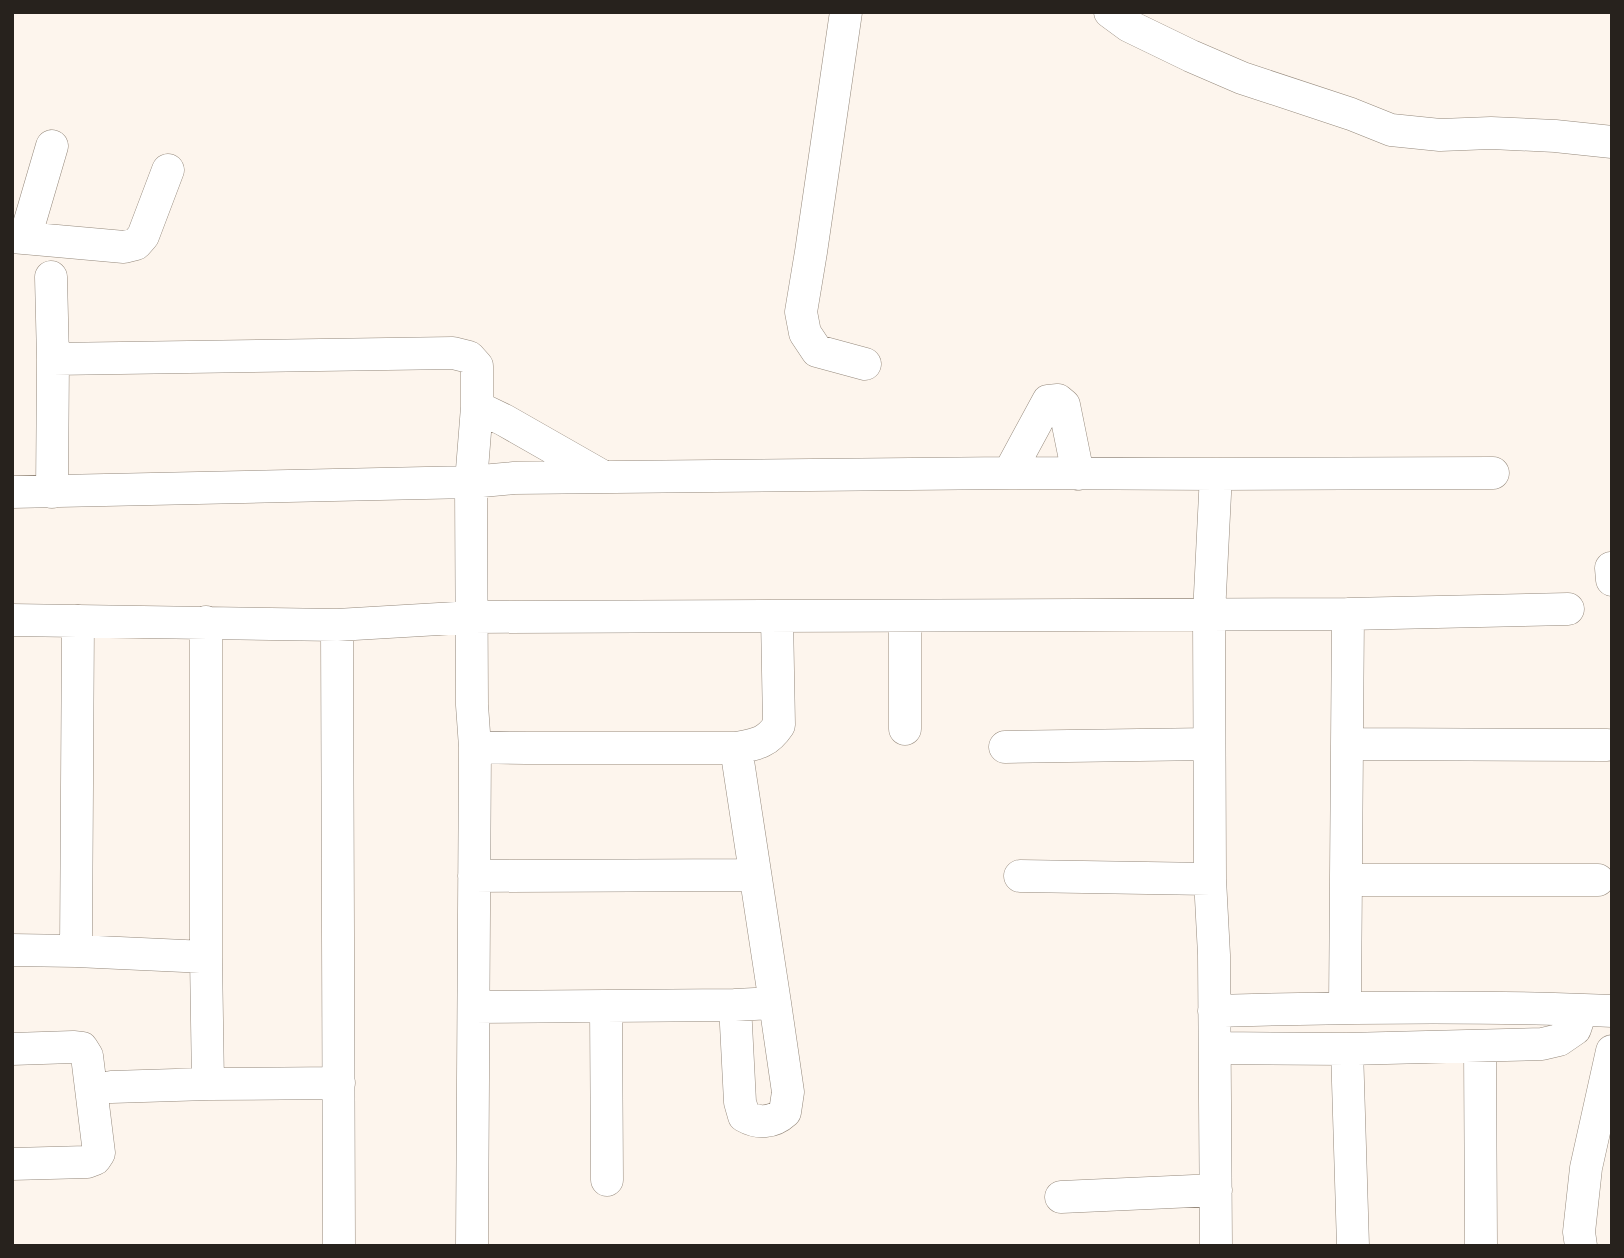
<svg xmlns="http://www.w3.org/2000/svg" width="1624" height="1258" viewBox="0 0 1624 1258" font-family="Jost,sans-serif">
  <rect width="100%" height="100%" fill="#fdf5ed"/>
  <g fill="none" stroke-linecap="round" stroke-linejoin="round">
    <g stroke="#95897c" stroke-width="33">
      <path id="minor" d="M846,12L811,252L801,312L805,333L817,351L865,364
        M1110,12L1129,26L1191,56L1242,78L1351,114L1391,130L1440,135L1491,133L1555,136L1612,142
        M12,237L124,247L136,244L143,236L168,170
        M25,238L52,146
        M51,277L53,359L52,492
        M53,359L453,353L469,357L477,366V407
        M1009,473L1048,401L1058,400L1064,405L1078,474
        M1216,474L1493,473
        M604,477L504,420L477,407L471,482L472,705L475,747L526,748H736C757,744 767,743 779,725L777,617
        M12,492L471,482L514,478L1009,473L1216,474L1209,614L1210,879L1214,955L1216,1246
        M1611,568L1612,580
        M1348,614L1568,609
        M905,616V729
        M12,620L337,625L473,617L1348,614L1345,1007
        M206,622V957L208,1084L339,1083
        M337,625L339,1246
        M1347,744L1607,745
        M1005,747L1209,744
        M474,876L755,875
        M1020,876L1210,879
        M1346,880H1598
        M12,950L76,951L206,957
        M76,951L78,621
        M735,1005L740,1102L744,1116C758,1124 773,1123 785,1112L788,1092L775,1003
        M606,1006L607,1180
        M474,1007L735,1005L775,1003L736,748
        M1214,1011C1347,1007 1479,1005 1612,1011
        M1480,1047L1481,1246
        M1215,1048L1347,1049L1542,1044L1559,1040L1575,1029L1581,1011
        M12,1049L73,1047L82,1048L87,1056L99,1153L95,1159L87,1162L12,1164
        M1347,1049L1353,1246
        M111,1087L208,1084
        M1061,1197L1216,1190
        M472,1246L475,747
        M1581,1246L1579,1232L1586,1168L1612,1051"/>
    </g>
    <use href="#minor" stroke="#fff" stroke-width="32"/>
  </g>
  <rect width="1624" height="1258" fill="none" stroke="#27221d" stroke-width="28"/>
</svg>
